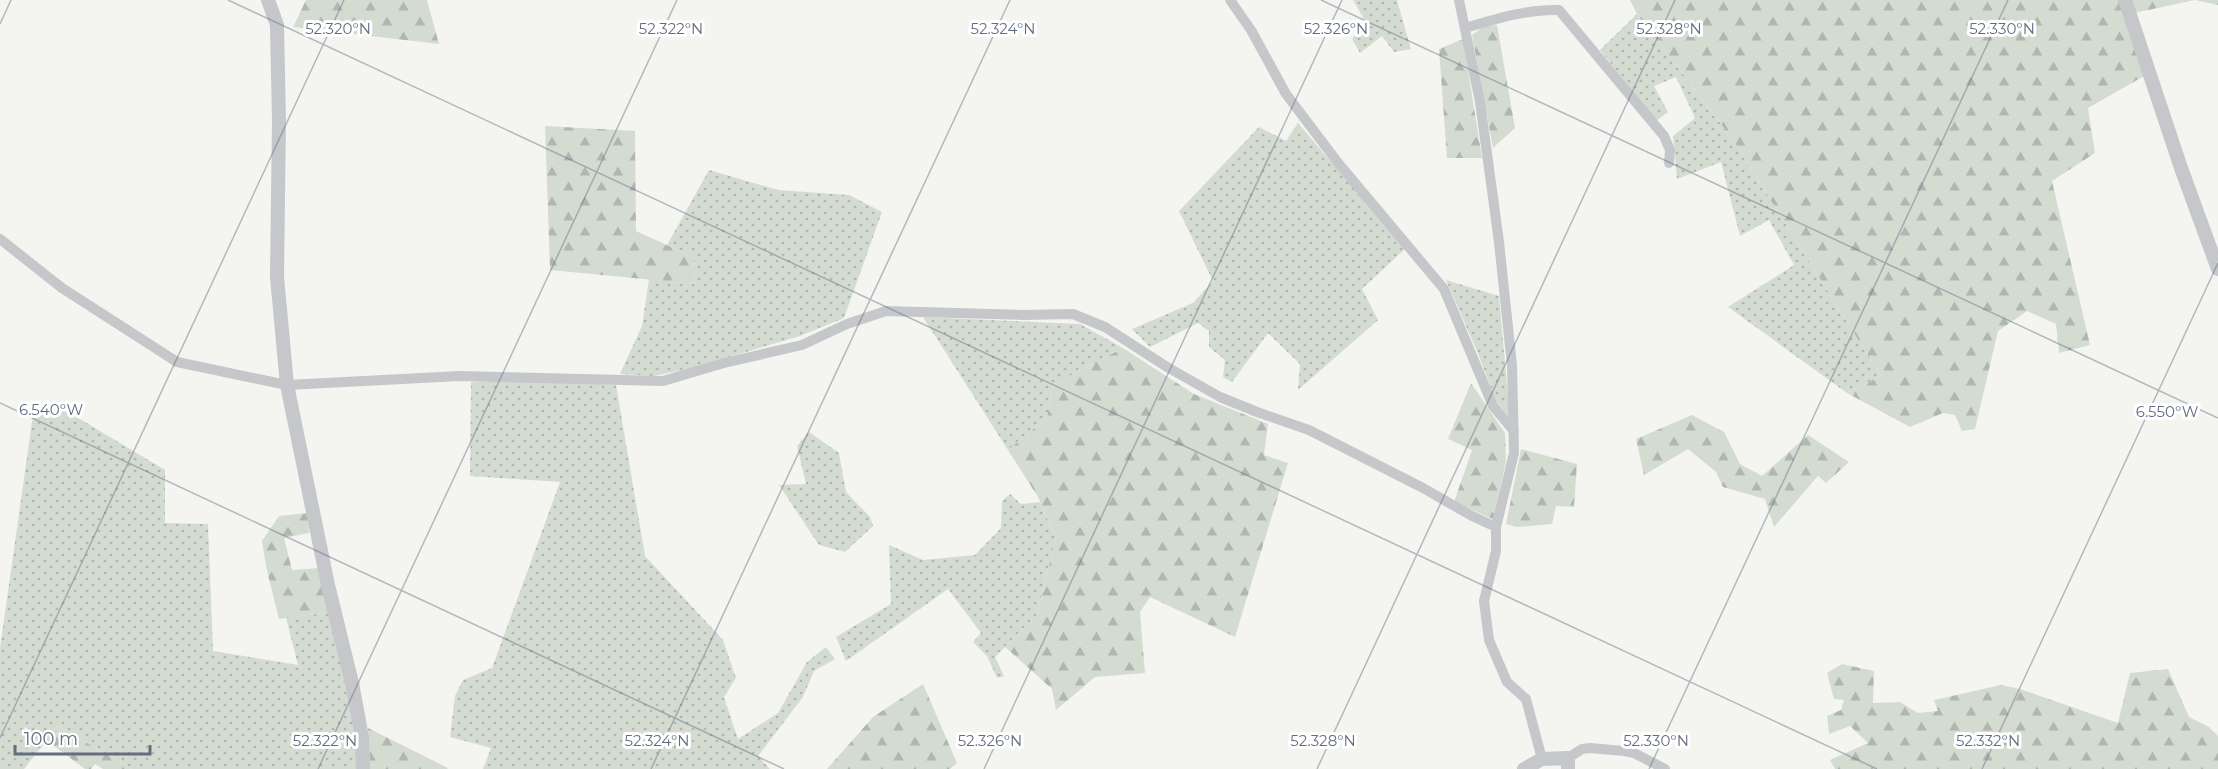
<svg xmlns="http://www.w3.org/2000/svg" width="2218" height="769" viewBox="0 0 2218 769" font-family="Montserrat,sans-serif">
  <defs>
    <pattern id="grass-dots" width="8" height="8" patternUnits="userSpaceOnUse" patternTransform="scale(1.5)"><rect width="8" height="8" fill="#d4dcd2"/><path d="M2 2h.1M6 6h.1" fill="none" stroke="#b0b7b0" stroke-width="1.8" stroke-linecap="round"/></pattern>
    <pattern id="forest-firs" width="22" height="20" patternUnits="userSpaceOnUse" patternTransform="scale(1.5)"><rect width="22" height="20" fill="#d4dcd2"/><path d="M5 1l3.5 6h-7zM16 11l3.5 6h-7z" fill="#b0b7b0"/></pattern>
  </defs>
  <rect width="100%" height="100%" fill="#f4f5f1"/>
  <path fill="url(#grass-dots)" d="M1353,0H1397L1411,49L1394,52L1382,36L1360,53L1352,39L1365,21Z
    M1637,14L1731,137L1881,376L1847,393L1728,307L1794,265L1769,220L1740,236L1721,162L1677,179L1673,136L1695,118L1676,77L1654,86L1668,112L1656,121L1600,50Z
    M1298,123L1405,249L1362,289L1378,320L1298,390L1300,364L1268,333L1232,382L1223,377L1225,360L1209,347V331L1198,323L1150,347L1132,329L1193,303L1213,281L1179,211L1259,127L1286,141Z
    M709,170L778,190L849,195L882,212L844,318L800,336L692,368L653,376L620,374L642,326L649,279L695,284L693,257L667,245Z
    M1446,280L1499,296L1510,418L1496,401L1477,351Z
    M923,317L1080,324L1123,348L1053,385L1047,418L1008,450Z
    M530,380L616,385L645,556L723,640L736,678L724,697L738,739L778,713L807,662L826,647L835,659L814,671L803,697L758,756L770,769H483L491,748L450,737L455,696L463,680L492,668L560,482L470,476L471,382Z
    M55,404L165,470V523L208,524L213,651L298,665L286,618L331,612C342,661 360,718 357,769H132L58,726L24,769H0V648L34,408Z
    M809,432L839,453L846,492L870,517L873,526L845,552L819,545L779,485L806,484L797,446Z
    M1010,494L1021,504L1040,502L1056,539L1036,616L995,657L1004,676L997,678L987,656L973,642L981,633L948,589L846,661L836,637L891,604L889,545L923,560L975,555L1001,528L1002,501Z"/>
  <path fill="url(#forest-firs)" d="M306,0H427L439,44L293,27Z
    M1630,0H2119L2146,75L2088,108L2095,153L2052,181L2090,345L2059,353L2056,324L2027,311L1998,331L1975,429L1962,431L1955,415L1943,413L1910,427L1847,393L1881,376L1731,137L1637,14Z
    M2130,0H2218V5L2195,0L2134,13Z
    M1497,25L1515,128L1493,148L1472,35L1484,26Z
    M1463,39L1482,158H1447L1439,49Z
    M545,126L635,131L636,231L693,257L695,284L550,270Z
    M1123,348L1194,394L1268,424L1264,455L1288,463L1235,637L1150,597L1140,612L1145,673L1095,677L1056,710L1052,689L1005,647L1036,616L1056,539L1038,497L1008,450L1047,418L1053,385Z
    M1471,383L1505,433L1506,461L1493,519L1454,502L1472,450L1448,439Z
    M1692,415L1724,432L1740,464L1762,476L1808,435L1849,462L1826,483L1818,476L1774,527L1765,499L1723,487L1716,472L1688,449L1644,475L1636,439Z
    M1521,449L1577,464L1574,507L1556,506L1552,524L1517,527L1506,524Z
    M308,513L309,533L284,538L292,570L319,568L331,612L279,619L267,571L262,541L279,516Z
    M1842,664L1874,671L1873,703L1900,702L1918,713L1938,711L1934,700L2001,685L2020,689L2118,723L2130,673L2168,669L2189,717L2209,727L2218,736V769H1835L1830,760L1868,743L1850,726L1829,734L1827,716L1841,710L1844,700L1834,699L1827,673Z
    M923,684L957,763L950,769H827L873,717Z
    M58,726L132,769H103L95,764L91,769H85L46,740Z
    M368,728L448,768L447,769H370Z"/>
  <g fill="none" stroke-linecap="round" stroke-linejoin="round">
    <path stroke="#c5c7cb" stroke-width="10" d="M1230,0L1251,30L1286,94L1339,164L1444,289L1493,406L1514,431
      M1459,0L1480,102L1499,242L1512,365L1514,453L1496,527V551L1484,601L1489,640L1507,682L1526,699L1542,759
      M1465,28C1496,19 1527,9 1559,10L1664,136L1670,150L1669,163
      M0,239L62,288L177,362L287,385L460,376L663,381L724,363L802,345L847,324L886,311L1023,315L1073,314L1105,327L1167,367L1220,397L1257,412L1309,430L1423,488L1472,516L1496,527
      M1568,758L1582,749L1590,748L1624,751L1634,753L1665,769"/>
    <path stroke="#c5c7cb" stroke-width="14" d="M268,0L277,25L279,121L277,277L287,385L328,585L352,683L362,737L363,769
      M2125,0L2181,168L2218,269
      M1524,769L1542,759L1568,758V769"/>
  </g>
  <path fill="none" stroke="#646d82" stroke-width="1.5" stroke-opacity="0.45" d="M228,0L1877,769M1321,0L2218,418M0,24L11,0M0,403L784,769M0,738L344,0M318,769L677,0M651,769L1010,0M984,769L1342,0M1317,769L1675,0M1649,769L2008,0M1982,769L2218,263"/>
  <g font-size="15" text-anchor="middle" fill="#646d82" stroke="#fff" stroke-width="6" stroke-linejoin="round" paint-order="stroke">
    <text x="338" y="34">52.320°N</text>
    <text x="671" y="34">52.322°N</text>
    <text x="1003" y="34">52.324°N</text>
    <text x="1336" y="34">52.326°N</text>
    <text x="1669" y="34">52.328°N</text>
    <text x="2002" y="34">52.330°N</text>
    <text x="51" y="415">6.540°W</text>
    <text x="2167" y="417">6.550°W</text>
    <text x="325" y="746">52.322°N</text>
    <text x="657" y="746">52.324°N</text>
    <text x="990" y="746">52.326°N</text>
    <text x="1323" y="746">52.328°N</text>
    <text x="1656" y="746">52.330°N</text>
    <text x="1988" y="746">52.332°N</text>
  </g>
  <path d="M15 745v9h135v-9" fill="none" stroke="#646d82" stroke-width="3"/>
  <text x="24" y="745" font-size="18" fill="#646d82" stroke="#ffffff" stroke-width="4.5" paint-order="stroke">100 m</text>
</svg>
